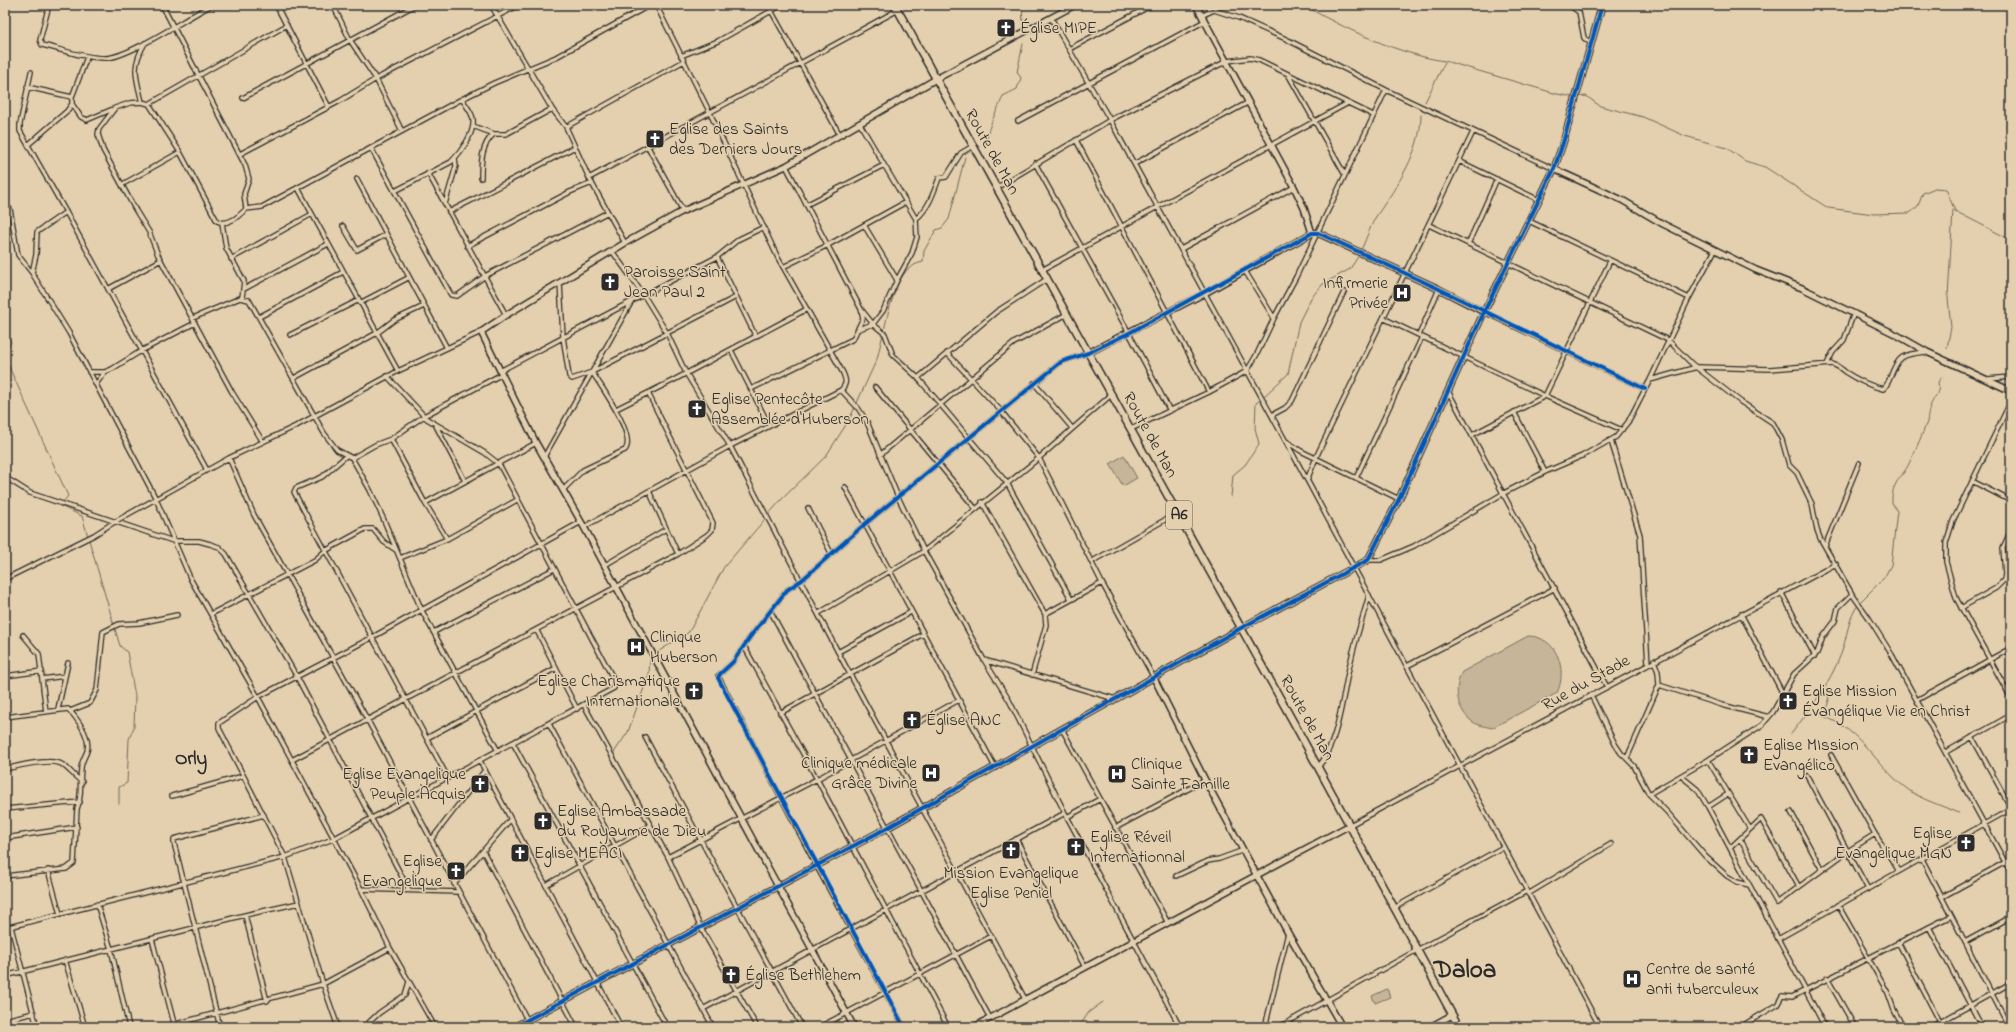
<svg xmlns="http://www.w3.org/2000/svg" width="2016" height="1032" viewBox="0 0 2016 1032" font-family="'Indie Flower',sans-serif">
  <rect width="100%" height="100%" fill="#e4d0ae"/>
  <filter id="ink" filterUnits="userSpaceOnUse"><feTurbulence type="fractalNoise" baseFrequency=".025" numOctaves="2"/><feDisplacementMap in="SourceGraphic" scale="8" xChannelSelector="R" yChannelSelector="G"/><feConvolveMatrix kernelMatrix="1 2 1 2 8 2 1 2 1" color-interpolation-filters="sRGB"/></filter>
  <g filter="url(#ink)">
    <path fill="#c6b599" stroke="#787062" d="M1124,455L1137,478L1123,486L1110,464Z
      M1528,636C1557,636 1568,670 1557,693L1492,728C1484,726 1475,725 1469,719C1456,706 1454,687 1462,672Z
      M1387,989L1390,997L1375,1003L1372,996Z"/>
    <g fill="none" stroke-linecap="round" stroke-linejoin="round">
      <path stroke="#6e665a" stroke-width="1" d="M1022,5L1023,25
        M1303,5C1343,28 1400,55 1445,61L1557,94L1574,97
        M1577,97L1586,96L1600,106L1643,117L1685,136L1727,148L1745,161L1765,167L1828,208L1874,214L1910,213L1918,206L1923,193L1935,188L1946,189L1955,211L2011,240
        M1425,102L1445,62
        M987,139C988,125 998,110 1003,96L1017,89L1021,78L1017,72L1023,44
        M1362,248C1367,237 1371,224 1377,215C1397,186 1421,152 1421,115
        M5,331L11,342L5,351
        M884,331C887,315 897,275 911,267C915,264 919,263 923,262L924,251L936,230L942,228L949,219L965,157
        M1947,348L1951,327L1948,298L1953,210
        M5,358L68,496L63,502
        M1263,397L1288,374L1299,322L1311,298L1323,284L1350,269L1359,255
        M1231,497L1233,475L1245,465L1259,444L1255,428L1256,403L1262,399
        M61,505L60,506L82,516L120,646L127,652L135,696L134,727L129,739L127,783L119,787V804
        M768,515L782,499L826,456L849,420L877,359L883,334
        M1860,602L1884,578L1891,565L1897,511L1892,503C1891,480 1904,478 1911,459C1917,447 1922,435 1927,422C1928,417 1928,412 1930,407C1933,397 1941,393 1938,382L1942,377
        M656,653L689,632L724,567L766,518
        M1823,687L1828,691L1829,704L1823,716C1863,731 1874,764 1906,788C1919,799 1943,806 1959,813
        M1791,734C1810,710 1830,683 1841,654C1847,638 1848,618 1858,605
        M613,754L628,732L649,674L650,659
        M1079,1027L1089,1012L1103,1002"/>
      <g stroke="#2b2b2b" stroke-width="6">
        <path id="street" d="M49,5L40,40L42,45C63,50 84,58 105,58C129,58 187,17 212,5
          M162,5L245,165L249,179L244,194L246,209C238,217 228,226 217,221L180,152L149,104L142,102L130,103L115,108L99,129L98,134L103,150L136,211L149,232L158,255L232,392L263,442
          M276,5L329,107
          M333,5L350,40L376,79L402,131
          M491,5L552,109L566,127L589,178L625,243
          M768,5L840,135
          M1569,5L1579,12L1584,38L1591,43
          M99,6L113,5
          M1203,15L1214,10L1239,18L1286,39L1386,90L1554,169
          M1051,18L1110,120L1307,480L1600,1027
          M1069,49L1152,5
          M681,56L718,41L782,5
          M31,72L20,124V131L66,212L207,470
          M1289,76L1345,175
          M27,87L72,97
          M243,98L415,5
          M142,102C136,77 131,67 145,43
          M72,104L81,117L87,120L113,109
          M149,104L287,25
          M1018,121L1205,21
          M860,124L916,219
          M473,126L494,134H506L552,109
          M566,127L684,61
          M1076,140L1209,392
          M29,144L67,111L72,104V97L87,57
          M648,147L683,211
          M371,148L451,295L457,296L485,276L608,212
          M240,154L340,101L376,79L519,5
          M1459,161L1539,200
          M1035,163L1129,333L1170,411
          M1134,164L1249,102
          M428,173L506,315
          M481,178C481,164 481,144 494,134
          M589,178L898,10
          M357,179L447,348
          M123,184L180,152
          M298,188L398,371
          M996,188L1110,120L1227,61L1250,58L1259,60L1373,115
          M395,191L451,162C461,152 475,133 473,119C472,112 466,106 462,99
          M445,204L456,166L455,158
          M806,205L884,165
          M10,209L18,255L32,273L69,333L156,499L191,580L258,697L361,889L390,948L435,1027
          M246,209L262,207L458,101L494,83L556,57L650,5
          M449,212L575,147
          M1529,221L1689,298
          M222,223L226,248L244,281L242,298
          M864,225L897,280
          M1429,225L1668,340L1692,364L1741,402L1773,423L1782,440L1789,465L1797,473L1812,504L1817,530L1820,538L1852,594L1869,618L1892,655L2011,873
          M343,226L357,250L385,235
          M1468,244L1497,179
          M467,246L570,192L592,183
          M1181,249L1294,187
          M612,251L643,294L667,333L686,373L730,446L838,652L1025,999
          M717,257L756,337
          M231,259L312,214
          M783,267L828,245L906,202
          M1042,270L1348,103
          M1245,271L1274,318
          M32,273L36,255L37,232L66,212
          M560,283L563,337L569,376L572,379L592,372L736,297
          M108,289L161,260
          M244,289L328,244
          M360,303L408,278
          M861,309L873,324L885,334L893,355L918,378L1007,483L1071,599
          M1484,312L1645,389
          M259,317L343,272
          M193,318L240,298L249,300L324,433L337,450L352,458L370,490L383,518L422,611L498,751
          M1383,318L1545,396L1622,430
          M859,329L873,324L883,311L897,280L912,253L917,237L916,219C929,208 933,194 939,178L946,177L961,153L973,146
          M290,335L359,300
          M1419,335L1439,289
          M731,350L769,425
          M947,353L1001,411L1039,458L1102,583L1154,678
          M1827,364L1833,352L1844,340L1854,313
          M500,371L632,301
          M89,372H105L112,369L141,351L195,323
          M294,378L377,333L394,320L424,306
          M918,378L996,312L1047,279
          M1988,379L2011,377
          M1650,380L1697,367L1770,369L1832,364C1839,366 1840,368 1845,372C1856,379 1870,386 1883,389C1887,386 1888,382 1890,378C1898,356 1902,354 1926,352
          M1034,383L1072,428
          M96,384L105,372
          M875,387L975,508
          M751,389L853,339L863,318L861,309L786,166
          M841,390L858,408L867,422L898,497L924,551L984,660L1009,700L1065,813L1180,1027
          M1448,391L1607,687
          M2011,401L1953,521L1946,543V562L1956,598L2011,698
          M616,409L672,381L807,309
          M1514,412L1545,472
          M1272,415L1285,408L1292,401L1344,292
          M435,424L465,481
          M1131,429L1209,392L1247,371L1257,354L1274,318L1296,277L1386,90
          M1472,435L1545,396L1610,261
          M391,439L425,503L447,539
          M1286,441L1301,451L1399,499
          M1611,441L1640,535L1648,664
          M880,455L1014,343L1067,314
          M346,456L322,477L296,488L294,492L448,778
          M544,457L632,301L717,257L739,239L764,227
          M229,458L254,515L367,719L531,1027
          M352,458L375,445L391,439L424,416L502,374
          M5,470L8,479L30,493L173,541H199L210,544L219,547L226,554L297,677L409,890
          M1356,478L1422,337
          M1307,480L1318,453L1473,132
          M1972,481L2011,501
          M845,487L995,767
          M563,490L583,470L625,450C637,436 601,386 592,372
          M649,491L678,554
          M982,502L1045,614L1046,625L1032,675
          M425,503L536,443
          M808,508L831,553
          M584,527L730,446L841,390C847,384 846,380 843,373L778,258L710,113L656,5
          M1825,546L1859,463
          M400,558L447,539L517,500
          M1368,560H1381L1414,546L1504,493L1545,472L1582,456L1616,437L1628,422L1650,380L1689,298L1715,250
          M1091,562L1177,513
          M605,565L666,529
          M5,579L94,535L116,521L229,458L296,426L398,371L481,332
          M2004,580L2011,577
          M1781,592L1815,656
          M1961,608L1996,588L2004,580L2005,574L2003,548L2011,530
          M771,612L990,1018
          M819,613L924,551L1039,458L1111,395
          M211,614L315,560L325,551L365,529H373L384,542L396,550
          M1045,614L1102,583
          M1741,614L1783,694
          M537,631L577,709
          M434,632L554,569
          M23,635L39,654L46,712
          M744,646L817,779L948,1027
          M838,652L911,612
          M984,660L1115,699
          M1407,666L1555,588
          M5,676L42,671
          M42,679L65,676
          M1659,685L1722,705L1769,717
          M1591,695L1615,744L1621,753L1634,766L1649,794L1667,812L1705,856L1727,876L1737,882L1749,885
          M1917,700L2011,648
          M584,705L668,857L701,928L757,1027
          M58,709L68,663
          M70,711L90,703L97,690L103,632L119,624L139,623L177,615
          M780,713L923,634
          M5,717L68,709C77,718 91,737 87,751C85,757 81,762 81,769C79,784 83,793 77,809L74,863L66,869L5,876
          M549,724L713,1027
          M1062,729L1168,923
          M645,737L802,1027
          M1972,737L2011,808
          M427,738L556,668
          M513,743L667,1027
          M1946,752L2011,715
          M1831,755L1875,834L1899,871
          M1627,758L1659,685L1658,672L1654,660
          M292,760L678,554L707,535L712,530L713,523L648,393
          M1708,760L1750,829
          M480,761L621,1027
          M1318,767C1339,744 1343,690 1351,660C1356,638 1363,617 1369,595
          M5,769C18,766 53,757 63,765C70,770 75,777 82,782
          M1681,776L1697,789L1708,807L1825,1027
          M1807,776L1868,889
          M1649,794L1708,760L1762,725L1773,712L1794,674L1817,653L1823,637L1835,621L1838,608L1852,594
          M172,796L243,776
          M1708,807L1728,794
          M5,809L80,802
          M1791,812L1822,870
          M1067,817L1100,799
          M1350,825L1836,564
          M1115,828L1205,780
          M5,838L77,827
          M1016,839L1085,967
          M1740,839L1777,903L1848,851L1875,834
          M431,840L485,770
          M1730,848L1761,819L1799,887
          M483,851L576,1027
          M668,857L817,779L959,700
          M1922,859L2009,1027
          M48,870L60,914
          M1176,876L1208,861L1219,859L1244,850
          M454,884L510,820
          M546,885L650,826
          M361,889L458,892
          M1528,894L1611,844
          M1942,897L2011,859
          M97,904L111,949L129,1027
          M1838,905L1888,993L1894,1010L1903,1027
          M1394,908L1503,847
          M245,915L267,1001
          M11,927L37,1027
          M1929,927L1982,1027
          M5,928L285,857L333,839L614,688L615,682L499,464L485,453L427,419L387,376
          M152,939L175,1027
          M1778,939L2011,809
          M1898,942L1940,1022
          M1965,942L2011,917
          M65,960L85,1027
          M5,976L245,915L299,903
          M1827,978L1855,1027
          M703,1009L1065,813
          M5,1020L34,1013
          M165,1027L323,984L390,948
          M220,1027L174,843V839L264,815
          M338,1027L323,984L285,857L219,728V723L258,697L371,638L581,522
          M364,1027L379,1013L405,995L409,982
          M820,1027L991,936
          M904,1027L816,865L718,676L733,662L750,637L787,590L802,580L865,524L1061,362L1088,353
          M1265,1027L1288,933
          M1279,1027L1417,950L1527,891
          M1740,1027L1777,1005L1782,996L1792,997L1951,916
          M1931,1027L2011,983"/>
      </g>
      <g stroke="#2b2b2b" stroke-width="8">
        <path id="secondary" d="M1196,5L1294,187L1304,208L1312,233
          M1554,169L1622,200L1663,224L1756,270L1802,288L1897,335L1927,352L2011,391
          M1088,353L1205,293L1312,233H1318L1439,289L1484,312
          M1154,678L1205,780L1288,933L1342,1027
          M514,1027L887,828L1241,628L1368,560L1399,499L1484,312L1554,169L1563,143L1602,5
          M854,1027L584,527L536,443L481,332L506,315L625,243L683,211L786,166L936,79L1075,5
          M974,1027L1350,825
          M1430,1027L1452,1015"/>
      </g>
      <g stroke="#2b2b2b" stroke-width="9">
        <path id="highway" d="M895,5L1295,725L1459,1027"/>
      </g>
      <use href="#street" stroke="#e4d0ae" stroke-width="3.5"/>
      <use href="#secondary" stroke="#e4d0ae" stroke-width="5"/>
      <use href="#highway" stroke="#e4d0ae" stroke-width="6"/>
      <g stroke="#e4d0ae" stroke-width="6">
        <path id="cycleway" d="M514,1027L887,828L1241,628L1368,560L1399,499L1484,312L1554,169L1563,143L1602,5
          M904,1027L718,678L720,674L733,662L750,637L787,590L802,580L865,524L1061,362L1088,353L1129,333L1312,233H1318L1327,237L1439,289L1645,389"/>
      </g>
      <use href="#cycleway" stroke="#0057b8" stroke-width="4"/>
    </g>
  </g>
  <defs>
    <g id="church-square" transform="scale(1)"><rect x="-9" y="-9" width="18" height="18" rx="4" fill="#2b2b2b" stroke="#e4d0ae"/><path d="M-1.2-6h2.4v3.5h3.3v2.4h-3.3V6h-2.4V-.1h-3.3v-2.4h3.3Z" fill="#fff"/></g>
    <g id="hospital-square" transform="scale(1)"><rect x="-9" y="-9" width="18" height="18" rx="4" fill="#2b2b2b" stroke="#e4d0ae"/><path d="M-5-5h3v3.5h4V-5h3V5h-3V1.5h-4V5h-3Z" fill="#fff"/></g>
  </defs>
  <g fill-rule="evenodd">
    <use href="#church-square" x="1006" y="28"/>
    <use href="#church-square" x="655" y="139"/>
    <use href="#church-square" x="610" y="282"/>
    <use href="#hospital-square" x="1402" y="293"/>
    <use href="#church-square" x="697" y="409"/>
    <use href="#hospital-square" x="636" y="647"/>
    <use href="#church-square" x="694" y="691"/>
    <use href="#church-square" x="1788" y="701"/>
    <use href="#church-square" x="912" y="720"/>
    <use href="#church-square" x="1749" y="755"/>
    <use href="#hospital-square" x="931" y="773"/>
    <use href="#hospital-square" x="1117" y="774"/>
    <use href="#church-square" x="480" y="784"/>
    <use href="#church-square" x="543" y="821"/>
    <use href="#church-square" x="1966" y="843"/>
    <use href="#church-square" x="1076" y="847"/>
    <use href="#church-square" x="1011" y="850"/>
    <use href="#church-square" x="520" y="853"/>
    <use href="#church-square" x="456" y="871"/>
    <use href="#church-square" x="731" y="975"/>
    <use href="#hospital-square" x="1632" y="979"/>
  </g>
  <g text-anchor="middle" dominant-baseline="central" stroke-width="3" stroke-linejoin="round" paint-order="stroke">
    <rect fill="#e4d0ae" stroke="#625c52" stroke-width="1" x="1166" y="501" width="26" height="28" rx="3"/>
    <g font-size="16" font-weight="bold" fill="#2b2b2b">
      <text x="1179" y="515">A6</text>
    </g>
    <g font-size="17" fill="#2b2b2b" stroke="#e4d0ae" text-anchor="start">
      <text x="1020" y="28">Église MIPE</text>
      <text x="669" y="129">Eglise des Saints<tspan x="669" dy="20">des Derniers Jours</tspan></text>
      <text x="624" y="272">Paroisse Saint<tspan x="624" dy="20">Jean Paul 2</tspan></text>
      <text x="1388" y="283" text-anchor="end">Infirmerie<tspan x="1388" dy="20">Privée</tspan></text>
      <text x="711" y="399">Eglise Pentecôte<tspan x="711" dy="20">Assemblée d'Huberson</tspan></text>
      <text x="650" y="637">Clinique<tspan x="650" dy="20">Huberson</tspan></text>
      <text x="680" y="681" text-anchor="end">Eglise Charismatique<tspan x="680" dy="20">Internationale</tspan></text>
      <text x="1802" y="691">Eglise Mission<tspan x="1802" dy="20">Évangélique Vie en Christ</tspan></text>
      <text x="926" y="720">Église ANC</text>
      <text x="1763" y="745">Eglise MIssion<tspan x="1763" dy="20">Evangélico</tspan></text>
      <text x="917" y="763" text-anchor="end">Clinique médicale<tspan x="917" dy="20">Grâce Divine</tspan></text>
      <text x="1131" y="764">Clinique<tspan x="1131" dy="20">Sainte Famille</tspan></text>
      <text x="466" y="774" text-anchor="end">Eglise Evangelique<tspan x="466" dy="20">Peuple Acquis</tspan></text>
      <text x="557" y="811">Eglise Ambassade<tspan x="557" dy="20">du Royaume de Dieu</tspan></text>
      <text x="1952" y="833" text-anchor="end">Eglise<tspan x="1952" dy="20">Evangelique MGN</tspan></text>
      <text x="1090" y="837">Eglise Réveil<tspan x="1090" dy="20">Internationnal</tspan></text>
      <text x="534" y="853">Eglise MEACI</text>
      <text x="442" y="861" text-anchor="end">Eglise<tspan x="442" dy="20">Evangelique</tspan></text>
      <text x="1011" y="873" text-anchor="middle">Mission Evangelique<tspan x="1011" dy="20">Eglise Peniel</tspan></text>
      <text x="1646" y="969">Centre de santé<tspan x="1646" dy="20">anti tuberculeux</tspan></text>
      <text x="745" y="975">Église Bethlehem</text>
    </g>
    <g font-size="17" fill="#2b2b2b" stroke="#e4d0ae">
      <text transform="translate(992 152) rotate(61)">Route de Man</text>
      <text transform="translate(1150 435) rotate(61)">Route de Man</text>
      <text transform="translate(1586 683) rotate(-29)">Rue du Stade</text>
      <text transform="translate(1307 718) rotate(61)">Route de Man</text>
    </g>
    <g font-size="19" font-weight="bold" fill="#2b2b2b" stroke="#e4d0ae">
      <text x="191" y="759">Orly</text>
    </g>
    <g font-size="25" font-weight="bold" fill="#2b2b2b" stroke="#e4d0ae">
      <text x="1465" y="971">Daloa</text>
    </g>
  </g>
  <rect width="2016" height="1032" fill="none" stroke="#e4d0ae" stroke-width="20"/>
  <rect x="10" y="10" width="1996" height="1012" fill="none" stroke="#2b2b2b" stroke-width="1.5" filter="url(#ink)"/>
</svg>
